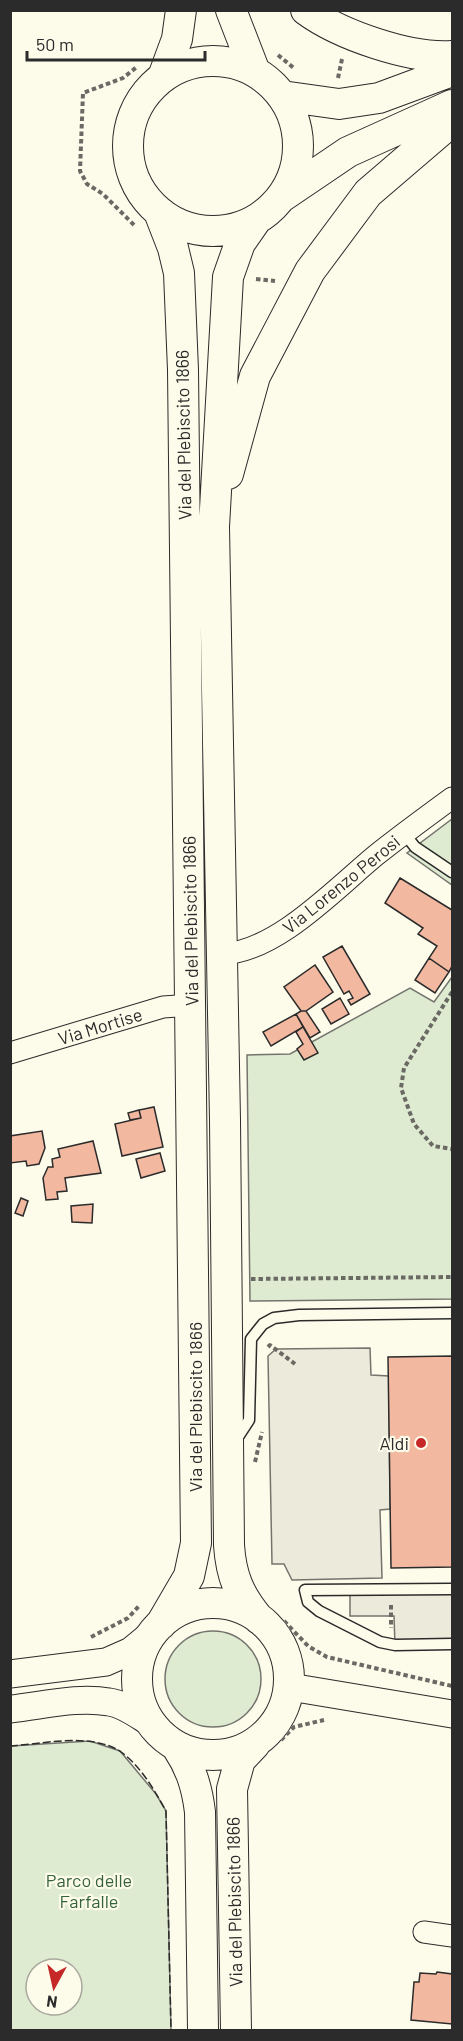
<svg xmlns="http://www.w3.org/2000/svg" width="463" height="2041" viewBox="0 0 463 2041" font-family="Barlow,sans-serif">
  <rect width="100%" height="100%" fill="#fdfbea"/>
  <path fill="#deebd1" stroke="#74746e" stroke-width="1.5" fill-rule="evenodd" d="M452,819V885L407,853Z
    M452,977V1299L250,1301L247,1055L290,1054L410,988L434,1002Z
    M165 1679a48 48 0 1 1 96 0a48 48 0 1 1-96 0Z
    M90,1741L120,1751L156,1794L166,1811L171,2030H11V1746ZM36,1969H72V2005H36Z"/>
  <path fill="#eceadb" stroke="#74746e" stroke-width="1.5" d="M370,1348L371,1375L389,1376L390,1509L380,1510L382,1578L292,1580L284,1564H272L268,1356L276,1349Z
    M452,1589V1644L395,1645L394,1616H350V1590Z"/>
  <path fill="#f2b8a0" stroke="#2b2b2b" stroke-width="1.5" d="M400,878L452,910V966L449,972L429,958L437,946L418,934L423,928L385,903Z
    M342,946L370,994L351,1005L348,1000L353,998L349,991L344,994L323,957Z
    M429,958L449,972L435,993L415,980Z
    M315,965L333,992L306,1011H301L284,987Z
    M340,998L349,1014L331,1024L322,1009Z
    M301,1011H306L320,1032L310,1038L296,1014Z
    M296,1014L303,1027L271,1046L263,1032Z
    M303,1027L318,1053L304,1060L297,1049L303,1044L296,1032Z
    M154,1107L163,1147L122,1156L115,1124L141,1118L139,1110Z
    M139,1110L141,1118L130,1120L128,1113Z
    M42,1131L45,1148L39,1164L27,1166L26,1161L10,1163V1136Z
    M93,1141L101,1173L65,1178L67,1191L57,1192L58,1199L46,1200L43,1178L48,1167H53L52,1159L60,1157L58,1149Z
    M160,1153L165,1171L141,1178L136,1159Z
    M21,1198L28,1201L23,1216L15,1213Z
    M93,1204L92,1223L72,1222L71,1206Z
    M452,1356V1567L391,1568L388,1357Z
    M437,1972L452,1974V2024L411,2020L414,1982H419L420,1973L436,1974Z"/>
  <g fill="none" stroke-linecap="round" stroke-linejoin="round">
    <g stroke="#2b2b2b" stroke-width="13">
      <path id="service" d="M404,833L415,847L452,872
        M236,1440L249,1420L251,1339L263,1324L274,1318L299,1315L452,1313
        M452,1589L305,1590L308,1602L319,1611L380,1642L395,1645L452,1644"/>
    </g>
    <g stroke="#2b2b2b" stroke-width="23">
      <path id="minor" d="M222,954C276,952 334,890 375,856C400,836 426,817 452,798
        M10,1053L163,1007L192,1005
        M424,1932L452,1936"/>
    </g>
    <g stroke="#2b2b2b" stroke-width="29">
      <path id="tertiary" d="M10,1674L106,1662L131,1651L153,1633
        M290,1687L452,1714
        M10,1709C41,1706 78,1696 109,1702C124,1704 138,1715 151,1723"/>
    </g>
    <g stroke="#2b2b2b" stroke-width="32">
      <path id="secondary" d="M231,10L255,72
        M306,10C340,35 410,59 452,56
        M128 146a85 85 0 1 1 170 0a85 85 0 1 1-170 0Z
        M163,77L177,39L181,10
        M282,96L339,104L379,98L452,71
        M283,196L348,152L452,105
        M159,212L173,248L179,273L183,370L196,1543L189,1576L161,1624
        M256,220L240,243L228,277L214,527L225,1120L229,1545C231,1576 239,1595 259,1619
        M228,474L255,376L310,271L368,193L452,121
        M137 1679a76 76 0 1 1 152 0a76 76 0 1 1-152 0Z
        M177,1747C191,1768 197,1787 200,1812L203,2030
        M236,2030L232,1789L240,1760L255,1744"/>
    </g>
    <path stroke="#6a6964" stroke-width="4" stroke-dasharray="4.5 3" stroke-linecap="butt" d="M278,55L295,69
      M338,78L342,59
      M134,225L103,194L87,184L80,171L83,93L123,78L138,66
      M256,279L275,281
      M452,992L404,1068L401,1088L414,1124L433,1146L452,1149
      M251,1279L452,1277
      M268,1347L270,1345L295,1364
      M255,1462L262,1432
      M391,1605V1628
      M284,1621L308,1646L327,1657L452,1686
      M91,1637L128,1618L139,1606
      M281,1740L294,1727L324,1720"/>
    <use href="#service" stroke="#fdfbea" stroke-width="10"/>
    <use href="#minor" stroke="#fdfbea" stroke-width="21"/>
    <use href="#tertiary" stroke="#fdfbea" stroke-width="27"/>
    <use href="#secondary" stroke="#fdfbea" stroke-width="30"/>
    <path stroke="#2b2b2b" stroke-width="1.5" stroke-dasharray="8 3" stroke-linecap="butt" d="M10,1746C43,1744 92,1732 121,1752C140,1765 155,1791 166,1811L171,2030"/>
  </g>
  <circle fill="#c62828" stroke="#fdfbea" stroke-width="2" cx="421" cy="1443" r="6"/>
  <g text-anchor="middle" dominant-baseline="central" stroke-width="4.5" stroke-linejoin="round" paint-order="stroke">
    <g font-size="18" fill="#2b2b2b" stroke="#fdfbea">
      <text transform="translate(183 435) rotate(-91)">Via del Plebiscito 1866</text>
      <text transform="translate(341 884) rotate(-39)">Via Lorenzo Perosi</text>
      <text transform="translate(190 921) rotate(-91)">Via del Plebiscito 1866</text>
      <text transform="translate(100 1026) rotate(-17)">Via Mortise</text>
      <text transform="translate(195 1407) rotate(-90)">Via del Plebiscito 1866</text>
      <text transform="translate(234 1902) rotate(-91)">Via del Plebiscito 1866</text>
    </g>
    <g font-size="18" fill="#2b2b2b" stroke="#fdfbea" text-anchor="end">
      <text x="409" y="1443">Aldi</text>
    </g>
    <g font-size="18" fill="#34623c" stroke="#fdfbea">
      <text x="89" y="1880">Parco delle<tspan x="89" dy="21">Farfalle</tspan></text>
    </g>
  </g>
  <rect width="463" height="2041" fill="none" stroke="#2b2b2b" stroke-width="24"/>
  <g transform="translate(54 1987) rotate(188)"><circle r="28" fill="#fdfbea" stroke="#a9a89e" stroke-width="1.5"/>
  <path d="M0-4.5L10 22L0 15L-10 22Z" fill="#c62828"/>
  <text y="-9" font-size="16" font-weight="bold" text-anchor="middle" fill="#2b2b2b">N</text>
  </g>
  <path d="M27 51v9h178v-9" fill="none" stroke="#2b2b2b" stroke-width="3"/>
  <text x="36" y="51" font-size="18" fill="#2b2b2b" stroke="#fdfbea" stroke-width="4.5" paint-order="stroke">50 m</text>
</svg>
